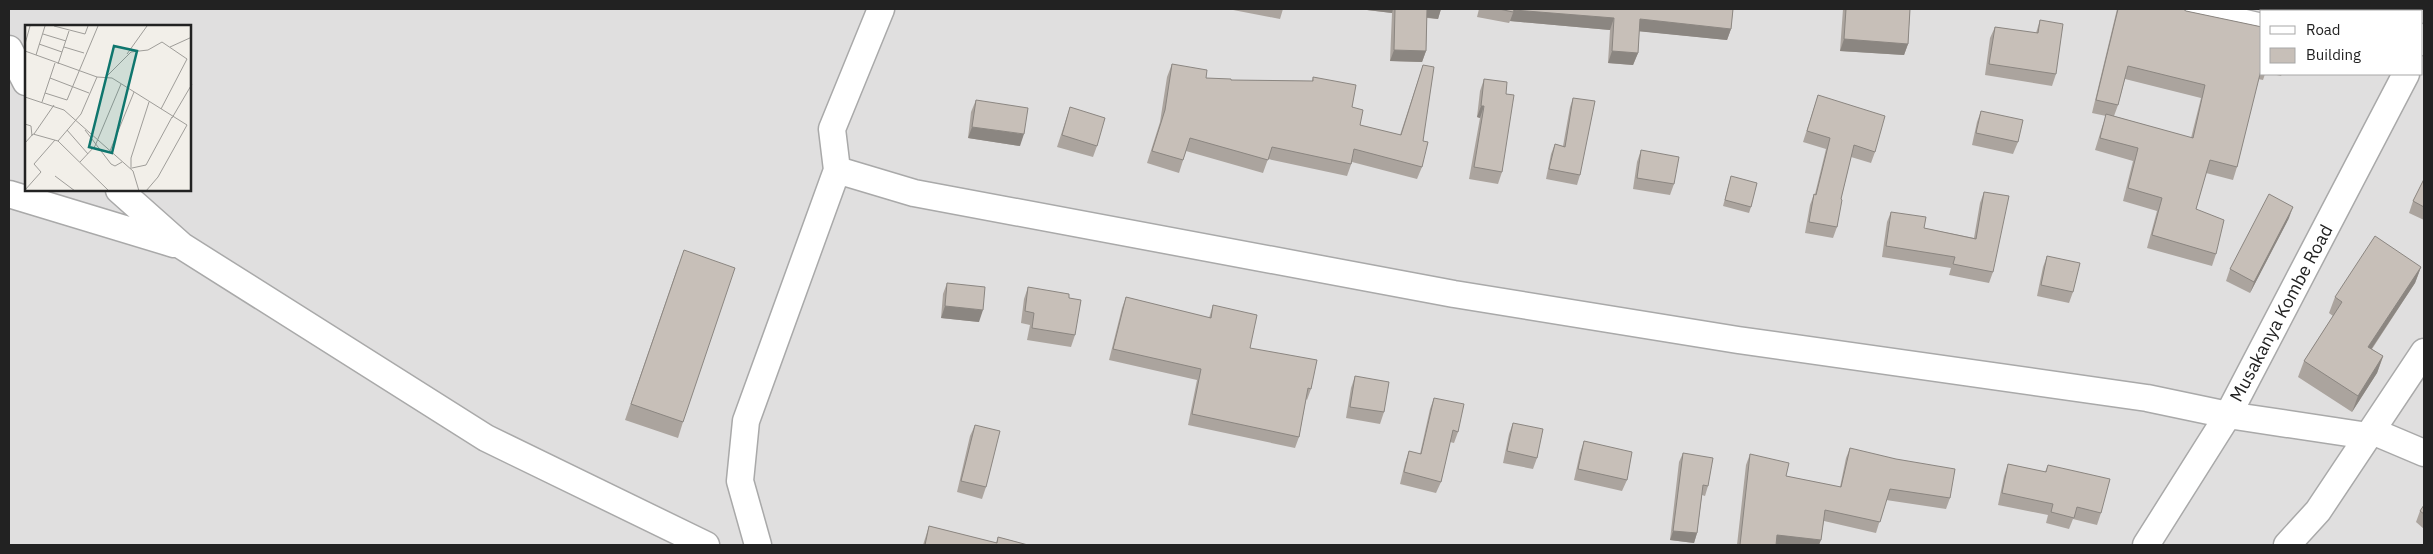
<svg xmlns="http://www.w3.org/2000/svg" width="2433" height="554" viewBox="0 0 2433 554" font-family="'IBM Plex Sans',sans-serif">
  <rect width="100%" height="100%" fill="#f2efe9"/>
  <path fill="#e0dfdf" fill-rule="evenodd" d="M9,9H2424V545H9ZM2262,11H2422V74H2262ZM26,26H190V190H26Z"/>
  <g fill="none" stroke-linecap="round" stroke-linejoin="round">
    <g stroke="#a9a9a9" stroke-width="29">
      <path id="street" d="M2185,9L2262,27
        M2422,42L2424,37
        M9,49L26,82
        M837,170L914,193L1454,294L1738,340L2147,398L2228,415L2368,436L2372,431L2424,453
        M119,190L182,246L486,438L706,545
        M9,194L174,244
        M758,545L740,481L746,421L837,170L832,129L881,9
        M2146,545L2228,415L2406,74
        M2287,545L2318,511L2424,352"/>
    </g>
    <use href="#street" stroke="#fff" stroke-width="26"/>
  </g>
  <path fill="#aba49e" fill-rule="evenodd" d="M1228,9H1283L1280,19Z
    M1367,9H1441L1438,19L1427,18L1426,51L1422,62L1390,61L1392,13L1367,10Z
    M1479,9H1733L1731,29L1727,40L1639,31L1638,53L1633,65L1608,63L1610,30L1510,21L1509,23L1477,17Z
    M1843,9H1910L1908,44L1904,55L1840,51Z
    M2117,9L2186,11L2262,27V74H2265L2263,80L2258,79L2237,167L2233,180L2206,173L2196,209L2216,254L2212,266L2147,248L2157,211L2123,201L2133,161L2095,150L2102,127L2106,116L2092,113ZM2125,79L2201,98L2191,138L2114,116L2118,105Z
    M2040,20L2056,74L2052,86L1985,75L1990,38L1995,27L2036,33Z
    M1172,64L1206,78L1231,80L1312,81L1313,77L1352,107L1360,125L1400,135L1423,65V141L1422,167L1417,179L1352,162L1347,176L1268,159L1263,173L1186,151L1179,173L1147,163L1160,122L1167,77Z
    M2272,74H2282L2281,76Z
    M1484,79L1506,94L1502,172L1498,184L1469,179L1480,118L1477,117L1480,91Z
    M1818,95L1875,152L1871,163L1851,157L1841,199L1837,227L1833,238L1805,233L1810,205L1814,194H1815L1826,149L1803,142Z
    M1573,98L1580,175L1577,185L1546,179L1551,154L1555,144L1563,146L1570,107Z
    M976,100L1020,146L968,138L971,112Z
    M1070,107L1097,146L1093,157L1057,147Z
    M1981,111L2018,142L2013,154L1972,145L1977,122Z
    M1641,150L1674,184L1670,195L1633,189L1637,162Z
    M1731,176L1751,207L1749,213L1723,206Z
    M2424,179V220L2409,213L2413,201Z
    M1984,192L1993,272L1989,283L1949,275L1951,268L1882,257L1887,222L1891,212L1924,228L1974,238L1980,203Z
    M2289,218L2250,293L2226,281L2230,269Z
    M2047,256L2073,292L2069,303L2037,296L2043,267Z
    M678,266L683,422L678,438L625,420Z
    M2421,267L2415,283L2372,349L2383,357L2377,373L2352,412L2298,377L2304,361L2333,316L2329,313L2335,297Z
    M947,283L979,322L941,318L943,294Z
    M1028,287L1069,298L1075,335L1071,347L1027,340L1030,325L1021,323L1024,299Z
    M1126,297L1209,318L1213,305L1250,348L1311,389L1307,400L1306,399L1299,437L1295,448L1188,425L1197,380L1109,360L1122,308Z
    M1355,376L1384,412L1380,424L1346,418L1351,388Z
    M1434,398L1458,432L1454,443L1450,442L1441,482L1436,493L1400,484L1405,463L1409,451L1420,454L1430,409Z
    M1513,423L1537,458L1533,469L1503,463L1509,434Z
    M975,425L986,487L982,499L957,492L970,436Z
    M1584,441L1627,480L1622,491L1574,480L1580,453Z
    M1850,448L1950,498L1946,509L1886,500L1876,533L1824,521L1819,545H1737L1746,465L1750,454L1786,476L1840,487L1846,458Z
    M1683,453L1708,486L1705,496L1702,495L1697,533L1694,543L1670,540L1679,462Z
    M2008,464L2045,472L2048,465L2101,513L2097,525L2073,519L2069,529L2046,523L2048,515L1998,505L2004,476Z
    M2424,505V529L2416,522L2420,511Z
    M929,526L996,543L998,537L1028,545H923Z"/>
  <path fill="#8b8681" d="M1368,9H1393L1392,13L1367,10Z
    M1427,9H1441L1438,19L1423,17Z
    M1514,10L1614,18L1610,30L1510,21Z
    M1640,19L1731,29L1727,40L1636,31Z
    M1844,39L1908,44L1904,55L1840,51Z
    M1394,50L1426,51L1422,62L1390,61Z
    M1612,51L1638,53L1633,65L1608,63Z
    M1481,106H1484L1480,118L1477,117Z
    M972,127L1024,134L1020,146L968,138Z
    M2293,207L2289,218L2250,293L2254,282Z
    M2421,267L2415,283L2362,363L2368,347Z
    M945,306L983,310L979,322L941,318Z
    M2383,356L2377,373L2352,412L2358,396Z
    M1673,531L1697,533L1694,543L1670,540Z
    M1777,535L1821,540L1819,545H1774Z"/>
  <path fill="#c7bfb8" stroke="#8b8681" d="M1395,9H1427L1426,51L1394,50Z
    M1499,9H1733L1731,29L1640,19L1638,53L1612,51L1614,18L1514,10L1513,12Z
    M1846,9H1910L1908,44L1844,39Z
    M2118,9H2183L2186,11L2262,27V66L2237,167L2210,160L2196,209L2224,220L2216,254L2152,235L2162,198L2128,188L2138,148L2100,138L2106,114L2193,138L2205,85L2128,66L2118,105L2096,100Z
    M2040,20L2063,24L2056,74L1989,64L1995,27L2038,33Z
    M1172,64L1207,70L1206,78L1231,79V80L1313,81V77L1356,85L1352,107L1363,110L1360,125L1401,135L1423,65L1434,67L1423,141L1428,142L1422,167L1354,149L1351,164L1272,147L1268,160L1190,138L1183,160L1152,151L1165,110Z
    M1484,79L1507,82L1506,94L1514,95L1502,172L1474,167L1484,106H1481Z
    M1818,95L1885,116L1875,152L1854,145L1841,199L1842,200L1837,227L1809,222L1814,194L1816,195L1830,138L1807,131Z
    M1573,98L1595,101L1580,175L1549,169L1555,144L1565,147Z
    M976,100L1028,108L1024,134L972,127Z
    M1070,107L1105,118L1097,146L1062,135Z
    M1981,111L2023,120L2018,142L1976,133Z
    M1641,150L1679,157L1674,184L1637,178Z
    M1731,176L1757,183L1751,207L1725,200Z
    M2424,179V207L2413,201Z
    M1984,192L2009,196L1993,272L1953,264L1955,257L1886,246L1891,212L1926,217L1924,228L1976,239Z
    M2269,194L2293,207L2254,282L2230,269Z
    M2375,236L2421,267L2368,347L2383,356L2358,396L2304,361L2342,302L2335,297Z
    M684,250L735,268L683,422L631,404Z
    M2047,256L2080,263L2073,292L2041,285Z
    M947,283L985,287L983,310L945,306Z
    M1028,287L1069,294V298L1081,300L1075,335L1032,328L1034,313L1025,311Z
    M1126,297L1211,318L1213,305L1257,315L1250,348L1317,360L1311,389L1308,388L1299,437L1192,414L1201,369L1113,349Z
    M1355,376L1389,382L1384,412L1350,407Z
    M1434,398L1464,404L1458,432L1453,430L1441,482L1404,472L1409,451L1421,454Z
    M1513,423L1543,429L1537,458L1507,451Z
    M975,425L1000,431L986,487L961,481Z
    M1584,441L1632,452L1627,480L1578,469Z
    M1850,448L1896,459L1955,469L1950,498L1890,489L1880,522L1825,510L1821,540L1777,535L1776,545H1740L1750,454L1789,463L1786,476L1841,487Z
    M1683,453L1713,458L1708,486L1703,485L1697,533L1673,531Z
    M2008,464L2046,472L2048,465L2110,479L2101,513L2077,507L2074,518L2051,512L2053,504L2002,493Z
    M2424,505V514L2420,511Z
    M929,526L997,543L998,537L1028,545H925Z"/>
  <g text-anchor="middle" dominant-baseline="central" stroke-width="5" stroke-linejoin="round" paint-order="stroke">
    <g font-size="18" fill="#222" stroke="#fff">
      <text transform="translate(2281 313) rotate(-62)">Musakanya Kombe Road</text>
    </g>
  </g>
  <g transform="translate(25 25)">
    <rect width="166" height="166" fill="#f2efe9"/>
    <path fill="none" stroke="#9f9d99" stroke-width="1" d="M29,1L60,9L63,1M18,9L41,16M0,19L5,1M14,19L37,27M39,22L59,28M145,22L167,12M0,26L72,52L87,53L162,100L133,152L121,166M102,29L122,1M11,30L20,1M33,39L44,6M81,52L106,27L123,25L137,17L162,34L136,84M25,53L64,68M20,68L42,75L73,1M0,72L39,85L108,146L114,166M17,77L30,38M147,93L167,59M0,99L6,101L7,111M42,105L63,129M60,105L86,139L90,141L97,137M9,109L29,80M33,116L56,89L72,52M0,118L8,109L33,116L84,166M85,126L109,67M55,137L70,121L96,59M107,143L121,140L147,92M106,144V133L124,77M30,151L50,166M0,165L16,147L9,139L30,115"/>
    <path fill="#0f766e" fill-opacity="0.15" stroke="#0f766e" stroke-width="2.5" d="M89,21L112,26L87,128L64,122Z"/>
    <rect width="166" height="166" fill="none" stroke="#222" stroke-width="2.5"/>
  </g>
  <rect width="2433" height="554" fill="none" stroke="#222222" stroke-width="20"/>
  <rect x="2260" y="10" width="162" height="65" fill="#ffffff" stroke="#a7a7a7"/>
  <rect x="2270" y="26" width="25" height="8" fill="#ffffff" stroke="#a7a7a7"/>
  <text x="2306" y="35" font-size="15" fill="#222222">Road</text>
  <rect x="2270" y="48" width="25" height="15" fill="#c7bfb8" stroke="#a7a7a7"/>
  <text x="2306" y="60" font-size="15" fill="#222222">Building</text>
</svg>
